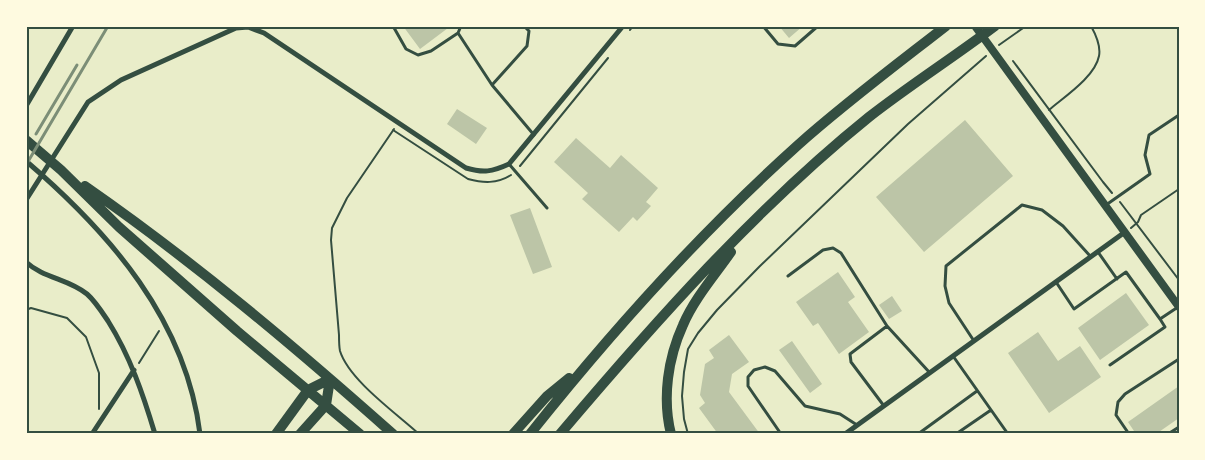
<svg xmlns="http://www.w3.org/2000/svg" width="1205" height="460" viewBox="0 0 1205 460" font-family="'Golos Text',sans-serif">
  <rect width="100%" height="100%" fill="#e9edc9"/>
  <path fill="#bcc5a7" d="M403,26H447L448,28L420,49Z
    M779,26H803L789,38Z
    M457,109L487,128L476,144L447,124Z
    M965,120L1013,176L924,252L876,197Z
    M576,138L610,168L621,155L658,188L646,202L651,206L637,221L633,217L619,232L582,199L588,193L554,162Z
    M530,208L552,267L533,274L510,215Z
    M838,272L855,297L848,302L869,332L839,354L818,323L813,326L796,302Z
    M1126,293L1149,325L1100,360L1078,328Z
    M892,296L902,311L889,319L879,305Z
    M1038,332L1058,361L1080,346L1101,377L1049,413L1008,353Z
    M729,335L749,362L732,374L729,392L760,434H718L699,408L705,403L700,395L705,364L714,358L709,350Z
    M792,341L822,384L810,393L779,350Z
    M1179,386V418L1156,434H1136L1128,422Z"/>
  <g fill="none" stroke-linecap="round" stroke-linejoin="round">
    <path stroke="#344e41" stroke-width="2" d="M630,30L633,26
      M999,45L1026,26
      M1013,61L1103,182L1112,193
      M1049,110C1064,97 1095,77 1099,56C1101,46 1096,35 1091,26
      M394,129L347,198L332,228L331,240L339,335C339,340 339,346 340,351C349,380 396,413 419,434
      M393,130L468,179C483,183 497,184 511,175
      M520,166L608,58
      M1120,202L1179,280
      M1131,228L1138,222L1141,215L1179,189
      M26,310L31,308L67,318L86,337L99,373V409
      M139,363L159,331
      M688,434L684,419L682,396L684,372L688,349L698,333L717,310L759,267L908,124L986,56"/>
    <path stroke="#344e41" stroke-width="3" d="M393,26L406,49L418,55L431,51L458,33
      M461,26L458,33L492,85L534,135
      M763,26L778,44L795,46L818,26
      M492,85L527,46L529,31L524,26
      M509,164L547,208
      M1106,205L1150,174L1145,155L1149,135L1179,115
      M1098,252L1117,279
      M788,276L823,250L833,248L841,253L887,326L930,373
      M1056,282L1074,309L1126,272L1160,319L1178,307
      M974,341L949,303L945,286L946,266L1022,205L1042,210L1063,226L1091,257
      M953,356L1008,434
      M1110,365L1165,327L1160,319
      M884,406L851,362L850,354L887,326
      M781,434L748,386V377L754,370L765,367L775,371L805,406L840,414L857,425
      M918,434L977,391
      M956,434L991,410
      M1129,434L1116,415L1118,402L1125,394L1179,359
      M1168,434L1179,427"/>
    <path stroke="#344e41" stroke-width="5" d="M26,106L73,26
      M26,161C110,233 186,320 200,434
      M26,200L88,102L121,80L236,28L248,27L264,33L466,168C483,173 492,172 509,164L623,26
      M26,262C43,278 69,279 87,294C95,301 102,312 108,321C130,356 143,394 155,434
      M92,434L134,370
      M845,434L1125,232"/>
    <path stroke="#344e41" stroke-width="8" d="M975,26L1179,307"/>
    <path stroke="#344e41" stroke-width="10" d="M26,140L61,170L119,227L237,331L360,434
      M85,186C193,261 294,346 393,434
      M276,434L308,390L330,379
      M300,434L326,405L330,379
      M513,434L547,396L569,378
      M530,434C612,331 700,233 798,145C845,103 896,65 946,26
      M560,434C654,323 756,208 869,117C910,85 954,57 995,26
      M671,434C662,398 668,358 683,325C694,299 715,275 731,252"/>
    <path stroke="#7c8e77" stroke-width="3" d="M36,134L77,65
      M26,165L108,26"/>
  </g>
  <rect width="1205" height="460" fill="none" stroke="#fefae0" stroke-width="55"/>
  <rect x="28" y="28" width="1150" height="404" fill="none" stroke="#344e41" stroke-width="2"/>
</svg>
